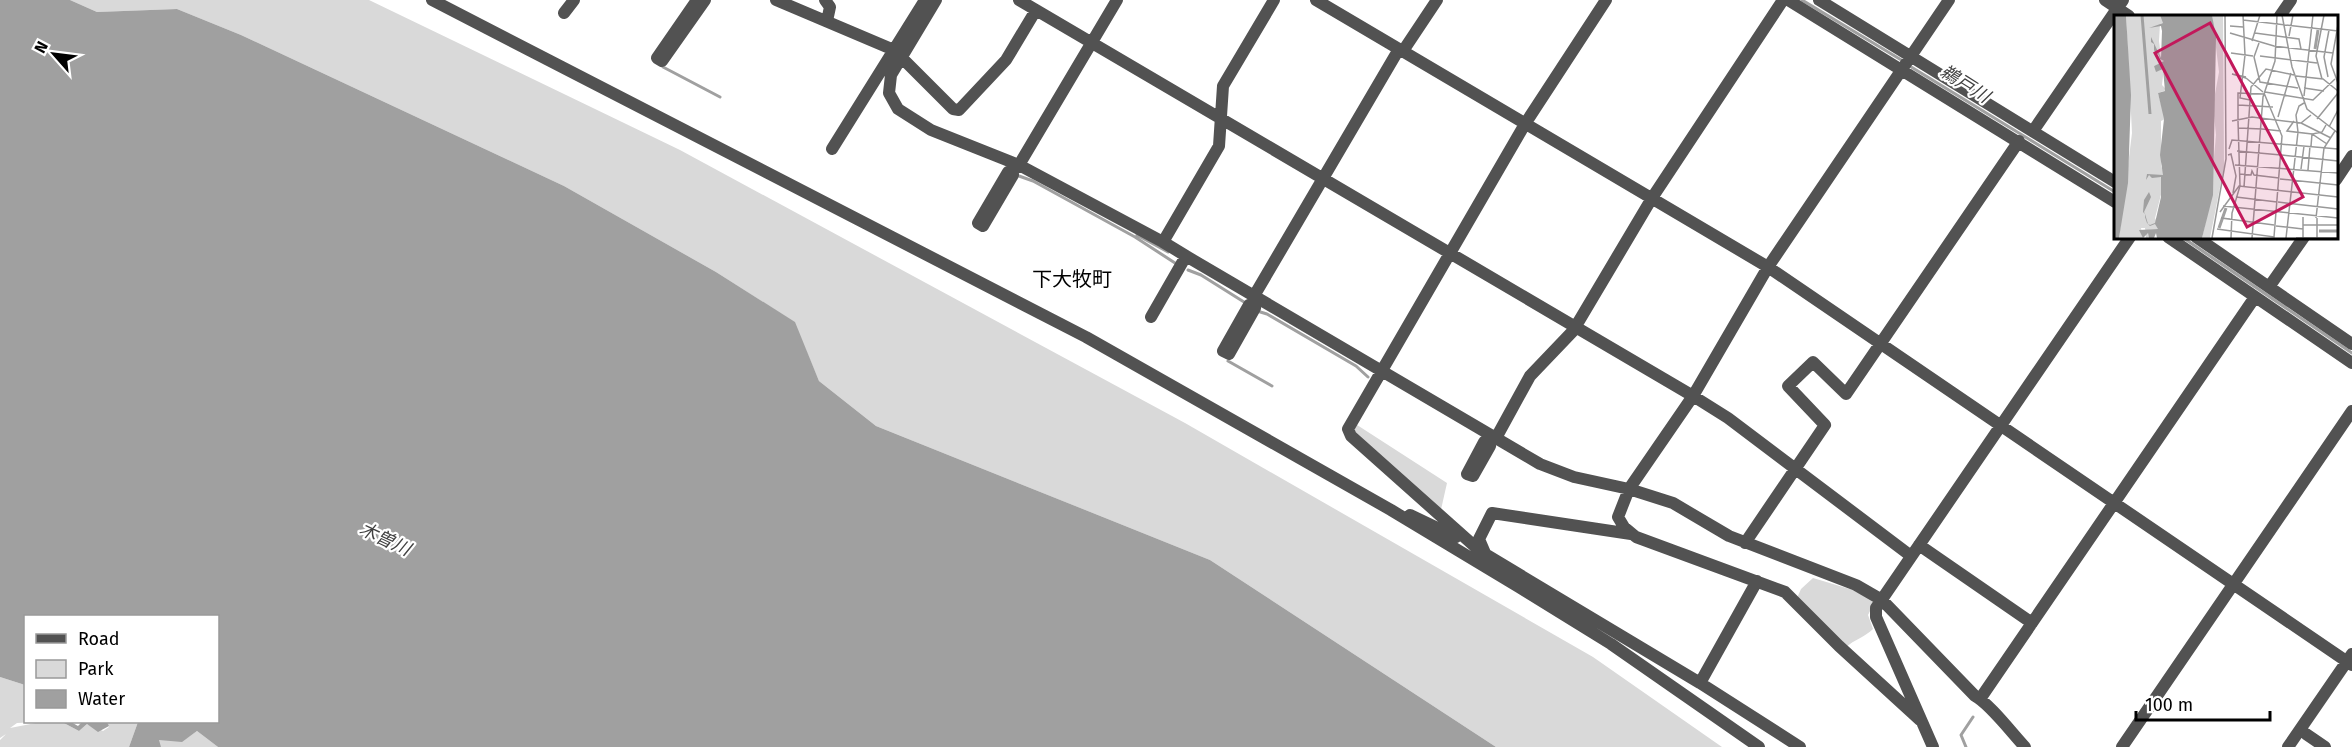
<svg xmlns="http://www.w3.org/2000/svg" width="2352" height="747" viewBox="0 0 2352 747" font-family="'Fira Sans','Noto Sans JP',sans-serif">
  <rect width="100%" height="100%" fill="#fff"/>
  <path fill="#d9d9d9" d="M70,0H369L680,150L1185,423L1593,657L1722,747H1496L1210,560L876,426L819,381L794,322L716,272L564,186L241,35L177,9L97,12Z
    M1354,423L1447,483L1440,514L1355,438Z
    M1813,578L1853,590L1872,600L1874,603L1868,615L1873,629C1865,637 1855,639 1845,648L1797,598L1801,589Z
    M0,677L25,685L26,722H38L17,723L10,728L41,722H62L79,731L87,724L103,731L109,727L107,722H138L129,747H0V740L6,734L0,738Z
    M197,731L218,747H161L158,743V740L187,738Z"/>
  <path fill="#a0a0a0" d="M0,0H70L97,12L177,9L241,35L564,186L716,272L795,322L819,381L876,426L1210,560L1496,747H218L197,731L182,742L159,740L161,747H129L138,722H218V616H26L25,685L0,677Z
    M62,722H71L78,726L82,722H107L109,726L98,732L87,724L79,731Z"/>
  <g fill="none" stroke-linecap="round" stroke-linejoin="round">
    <path stroke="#a0a0a0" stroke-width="3" d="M1802,0L1903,61
      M1908,65L2115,192
      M663,67L720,97
      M1019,176L1033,181L1135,237L1175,263
      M1137,235L1168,252
      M2182,237L2352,353
      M1188,270L1201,275L1244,302
      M1257,311L1267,314L1356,366L1368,377
      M1228,361L1272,386
      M1966,747L1961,735L1973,717"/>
    <path stroke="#525252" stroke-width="12" d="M432,0L1086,337L1391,510L1519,587L1611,644L1759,747
      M697,0L657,58L662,61L705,0
      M776,0L894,50L953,109L959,110L1006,60L1036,10
      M825,0L830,7L827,21
      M936,0L891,75L889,93L898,109L931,130L1019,165L1163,242
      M1019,0L1693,396L1728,418L1911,556
      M1316,0L1768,267L2352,665
      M1606,0L1525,124L1348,429L1351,436L1480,551L1700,683L1800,747
      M1788,0L2115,202
      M1819,0L2115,182
      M2105,0L2129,16
      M564,13L574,0
      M2280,16L2291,0
      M1403,51L1437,0
      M2033,131L2123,0
      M832,149L925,0
      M1019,165L1117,0
      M1013,172V175L983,226L978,223L1008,172H1013L1017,164
      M2336,180L2352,156
      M2168,237L2352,363
      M2196,237L2352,344
      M1186,256L1540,464L1574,477L1629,489L1673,503L1729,536L1856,585L1882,600L1975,696C1990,704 2011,732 2025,747
      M2269,287L2304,237
      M1254,296L1399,49
      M1253,306L1255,308L1229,354L1223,351L1249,305L1253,306L1258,298
      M1151,317L1186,256L1163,242L1219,146L1223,86L1274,0
      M1496,438L1530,376L1573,331L1652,198L1783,0
      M1488,444L1490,446L1473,476L1467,474L1484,442L1488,444L1492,436
      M1410,515L1456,537
      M1745,543L1825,425L1788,386L1813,362L1846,394L2019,141
      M1919,545L2032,623
      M1485,553L1479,539L1492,513L1631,534
      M1700,683L1757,581
      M1980,699L2255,297
      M1920,720L1839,646L1785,592L1636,537L1624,527L1618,517L1629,489L1693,396L1768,267L1949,0
      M2306,734L2325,747
      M1933,747L1876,617V608L2130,237
      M2122,747L2352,411
      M2288,747L2352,654"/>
  </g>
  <g text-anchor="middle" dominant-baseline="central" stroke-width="4.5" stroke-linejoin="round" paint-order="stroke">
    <g font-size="18" font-style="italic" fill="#414141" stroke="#fff">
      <text transform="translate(1965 84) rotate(32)">鵜戸川</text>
      <text transform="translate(385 539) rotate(25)">木曽川</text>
    </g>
    <g font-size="20" fill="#000" stroke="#fff">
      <text x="1072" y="279">下大牧町</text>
    </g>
  </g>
  <g transform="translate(2114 15)">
    <rect width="224" height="224" fill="#fff"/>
    <path d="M12,0H46L51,7L46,9L45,26L47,42L51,46L40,51L45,56L47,49L50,52L48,70L53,75L44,78L51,104L47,106V151L51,160L46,161L50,168L41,203L46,214L34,215L35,223H32L31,213H27L29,223H5L18,118ZM98,0H109L110,152L96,223H88L96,187L102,120L99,90L105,57Z" fill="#d9d9d9"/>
    <path d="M0,0L12,1L17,80L14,168L5,223H0ZM46,0H98L102,22L99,180L88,223H43L42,218L40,223H35L34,218L29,223L25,215L44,214L41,209L36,211L33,208L31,202V199L29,197L30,185L35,177L37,182L30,197L31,199L34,209L36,210L41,208L47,182V162L38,163L35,160L32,165L33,159L49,160L46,140L50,104L44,78L51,76L49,54L42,57L40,51L50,46L46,44L45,40L41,37L40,35V29L37,27V22L47,43L48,16L47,11L35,13L49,8Z" fill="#a0a0a0"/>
    <path fill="none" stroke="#a0a0a0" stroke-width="3" d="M28,0L36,99M201,34L204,15M105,213L112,193M205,216H224"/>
    <path fill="none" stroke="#999" stroke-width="1.5" d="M129,0L131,40L126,83L136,85M168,0L178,52L193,94L224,118M129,5L224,16M224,10L217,49L224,68M129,12L116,11L129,12M116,18L160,31L219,38M141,18L185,24L187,34M175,21L179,0M138,26L146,0M145,28L140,42L146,67L184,73M224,30V61M117,38L139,41M146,41L203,48M182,61L209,64L224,76M214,62L210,42L215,15M132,63L118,59L132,62M132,63L149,77M208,64L202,41L210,0M190,73L210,76M151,77L199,85L221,64M190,81L199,0M124,90L159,92M164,102L177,58M124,104V78L150,79M203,104L224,78M118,106L138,102L187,108L197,100M180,106L173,116L198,119L213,129M187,108L217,123M215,112L224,95M124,113L148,114M148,114L167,116M197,131L198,119L208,117L212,110M115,134L118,125L224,134M123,136L167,140M114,140L117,139L122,161L119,178M168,140L224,146M121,150L224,158M187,154L190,131M194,155L196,131M125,159L137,160L138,156L140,160L165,163M166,164L224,170M130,172L137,72L152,54L180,60M122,182L163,187M164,187L224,194M109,191L224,203M106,197L125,171L224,182M189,202V223M202,203L210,133L221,116M203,203V223M116,204L107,203L160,210M189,210H224M162,211L189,214M103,214L160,222L168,121L150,78M98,223L112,144L111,0M117,223L118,198L126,171L124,106M138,223L149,82L161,46L163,0M172,223L184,117L182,100L185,91L190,88M182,223H224"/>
    <path fill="#c2185b" fill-opacity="0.15" stroke="#c2185b" stroke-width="3" d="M96,8L189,182L133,212L41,38Z"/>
    <rect width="224" height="224" fill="none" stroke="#000" stroke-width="3"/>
  </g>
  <rect x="24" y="615" width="195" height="108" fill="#ffffff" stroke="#999999" stroke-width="1.5"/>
  <rect x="36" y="634" width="30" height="9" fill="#525252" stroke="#999999" stroke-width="1.5"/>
  <text x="78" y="645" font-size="18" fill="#000000">Road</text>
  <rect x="36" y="660" width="30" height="18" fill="#d9d9d9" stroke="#999999" stroke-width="1.5"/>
  <text x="78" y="675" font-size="18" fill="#000000">Park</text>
  <rect x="36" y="690" width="30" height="18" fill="#a0a0a0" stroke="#999999" stroke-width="1.5"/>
  <text x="78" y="705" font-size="18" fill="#000000">Water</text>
  <g transform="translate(54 54) rotate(298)" stroke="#ffffff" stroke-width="4.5" paint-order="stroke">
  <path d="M0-4.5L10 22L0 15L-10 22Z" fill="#000000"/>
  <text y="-9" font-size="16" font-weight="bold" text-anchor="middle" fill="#000000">N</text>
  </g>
  <path d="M2136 711v9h134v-9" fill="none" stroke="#000000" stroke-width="3"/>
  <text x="2145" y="711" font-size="18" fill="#000000" stroke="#ffffff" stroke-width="4.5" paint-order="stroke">100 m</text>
</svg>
